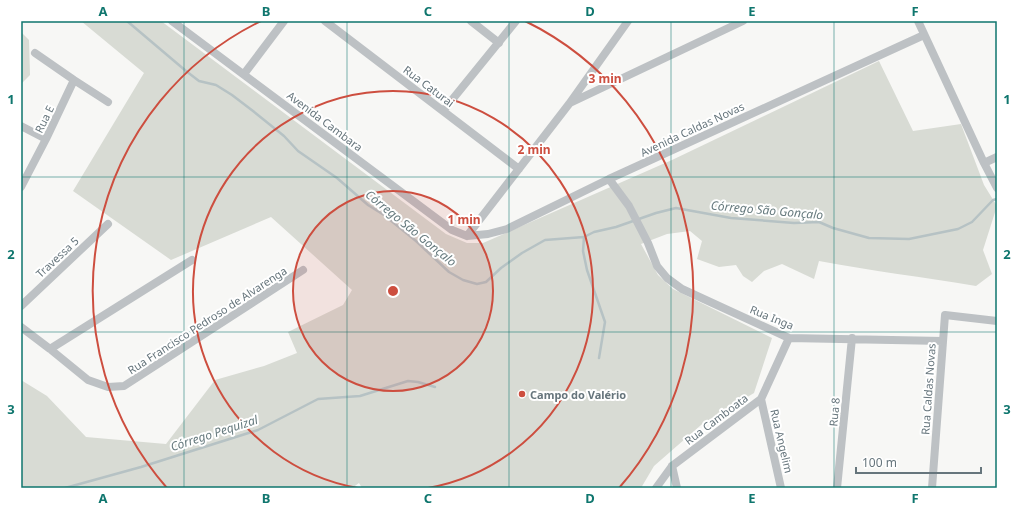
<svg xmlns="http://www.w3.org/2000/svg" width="1018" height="509" viewBox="0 0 1018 509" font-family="'Noto Sans',sans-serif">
  <rect width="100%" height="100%" fill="#f7f7f5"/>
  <path fill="#d8dbd4" d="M81,21H161L446,234L467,243H483L672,160L879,61L913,131L961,124L984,185L997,206L983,250L992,274L976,286C924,277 871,271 819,261L814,279L782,264L764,271L752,282L743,276L736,265L719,267L697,259L702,241L690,231L667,234L641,244L658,275L673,289L772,338L754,393L701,425L654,466L641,488H362L359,483L352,488H21V380L47,396L86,437L166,444L215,380L264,366L297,353L288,332L343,305L352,290L271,217L171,260L73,191L144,73Z
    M21,32L29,40L30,75L21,84Z"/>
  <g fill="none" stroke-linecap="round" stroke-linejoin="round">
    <path stroke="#b6c2c4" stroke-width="2.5" d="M127,21L186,71L199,81L216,85L232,95L253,111L284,136L298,151L337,178L368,205L384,215L416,241L449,272L463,280L477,284L486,282L501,268L522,253L545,240L584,237L594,232L616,227L656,213L676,208L731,218L794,223L819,222L833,228L869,238L909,239L958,229L972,222L993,200L997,199
      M584,237L583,251L587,270L605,322L599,358
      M65,488L141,467L258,430L318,399L360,396L408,381L418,382L435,387"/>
    <path stroke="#bdc1c4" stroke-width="8" d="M172,21L452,230L467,236L488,234L507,229L609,179L924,35
      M325,21L519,169
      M471,21L499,43
      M918,21L984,163L997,188
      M35,53L74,80L108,102
      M244,74L284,21
      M570,103L743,21
      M443,111L516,21
      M21,126L46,139
      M984,163L997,157
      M609,179L629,206L648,243L657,266L667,278L682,289L789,338L943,341
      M21,187L46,139L74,80
      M467,236L569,104L628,21
      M21,306L108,224
      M21,327L50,349L88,380L108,387L124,386L303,270
      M50,349L192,260
      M761,399L781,488
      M672,466L677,488
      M656,488L672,466L761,399L789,338
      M837,488L852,338
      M932,488L945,315L997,321"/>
  </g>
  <path fill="none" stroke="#0f766e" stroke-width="1" stroke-opacity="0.55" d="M184,21V488M347,21V488M509,21V488M671,21V488M834,21V488M21,177H997M21,332H997"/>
  <circle cx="393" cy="291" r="100" fill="#cd4e3f" fill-opacity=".12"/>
  <g fill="none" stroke="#cd4e3f" stroke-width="2">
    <circle cx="393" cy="291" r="100"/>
    <path d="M358 488A200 200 0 1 1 428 488"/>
    <path d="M167 488A300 300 0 0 1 261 21M525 21A300 300 0 0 1 619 488"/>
  </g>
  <circle fill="#cd4e3f" stroke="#fff" stroke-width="1.5" cx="522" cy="394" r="4"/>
  <g text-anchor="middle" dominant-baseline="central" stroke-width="4" stroke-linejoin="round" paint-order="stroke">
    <g font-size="11" fill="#66757c" stroke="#fff">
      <text transform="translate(429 86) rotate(37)">Rua Caturai</text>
      <text transform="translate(44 119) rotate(-64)">Rua E</text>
      <text transform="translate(325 121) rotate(37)">Avenida Cambara</text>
      <text transform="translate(692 129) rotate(-25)">Avenida Caldas Novas</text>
      <text transform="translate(57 257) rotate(-43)">Travessa 5</text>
      <text transform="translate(772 317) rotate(22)">Rua Inga</text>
      <text transform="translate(207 320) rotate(-33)">Rua Francisco Pedroso de Alvarenga</text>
      <text transform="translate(928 389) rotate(-86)">Rua Caldas Novas</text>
      <text transform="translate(834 412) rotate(-85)">Rua 8</text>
      <text transform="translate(716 419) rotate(-37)">Rua Camboata</text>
      <text transform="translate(782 441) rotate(77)">Rua Angelim</text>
    </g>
    <g font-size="11" font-weight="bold" fill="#66757c" stroke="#fff" text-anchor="start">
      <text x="530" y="394">Campo do Valério</text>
    </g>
    <g font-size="12" font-style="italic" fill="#667a7e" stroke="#fff">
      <text transform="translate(767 210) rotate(5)">Córrego São Gonçalo</text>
      <text transform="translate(411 228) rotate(39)">Córrego São Gonçalo</text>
      <text transform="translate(214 433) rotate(-18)">Córrego Pequizal</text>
    </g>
  </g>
  <circle cx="393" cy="291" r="6" fill="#cd4e3f" stroke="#fff" stroke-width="2"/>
  <g font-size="12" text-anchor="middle" font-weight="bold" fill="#cd4e3f" stroke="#fff" stroke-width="4" stroke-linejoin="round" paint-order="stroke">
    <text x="605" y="83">3 min</text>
    <text x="534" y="154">2 min</text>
    <text x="464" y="224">1 min</text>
  </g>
  <rect width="1018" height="509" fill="none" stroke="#ffffff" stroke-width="44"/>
  <path d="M856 467v6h125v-6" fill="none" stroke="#66757c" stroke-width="2"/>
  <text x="862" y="467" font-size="12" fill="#66757c" stroke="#ffffff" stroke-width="3" paint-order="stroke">100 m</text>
  <rect x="22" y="22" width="974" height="465" fill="none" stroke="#0f766e" stroke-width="1.5"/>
  <g font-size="13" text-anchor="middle" font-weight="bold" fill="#0f766e">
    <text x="103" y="16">A</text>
    <text x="266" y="16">B</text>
    <text x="428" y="16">C</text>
    <text x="590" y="16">D</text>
    <text x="752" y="16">E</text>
    <text x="915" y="16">F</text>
    <text x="11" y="104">1</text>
    <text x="1007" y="104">1</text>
    <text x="11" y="259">2</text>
    <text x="1007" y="259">2</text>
    <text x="11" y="414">3</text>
    <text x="1007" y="414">3</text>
    <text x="103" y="503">A</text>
    <text x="266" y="503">B</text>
    <text x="428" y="503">C</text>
    <text x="590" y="503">D</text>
    <text x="752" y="503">E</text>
    <text x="915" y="503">F</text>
  </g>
</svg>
